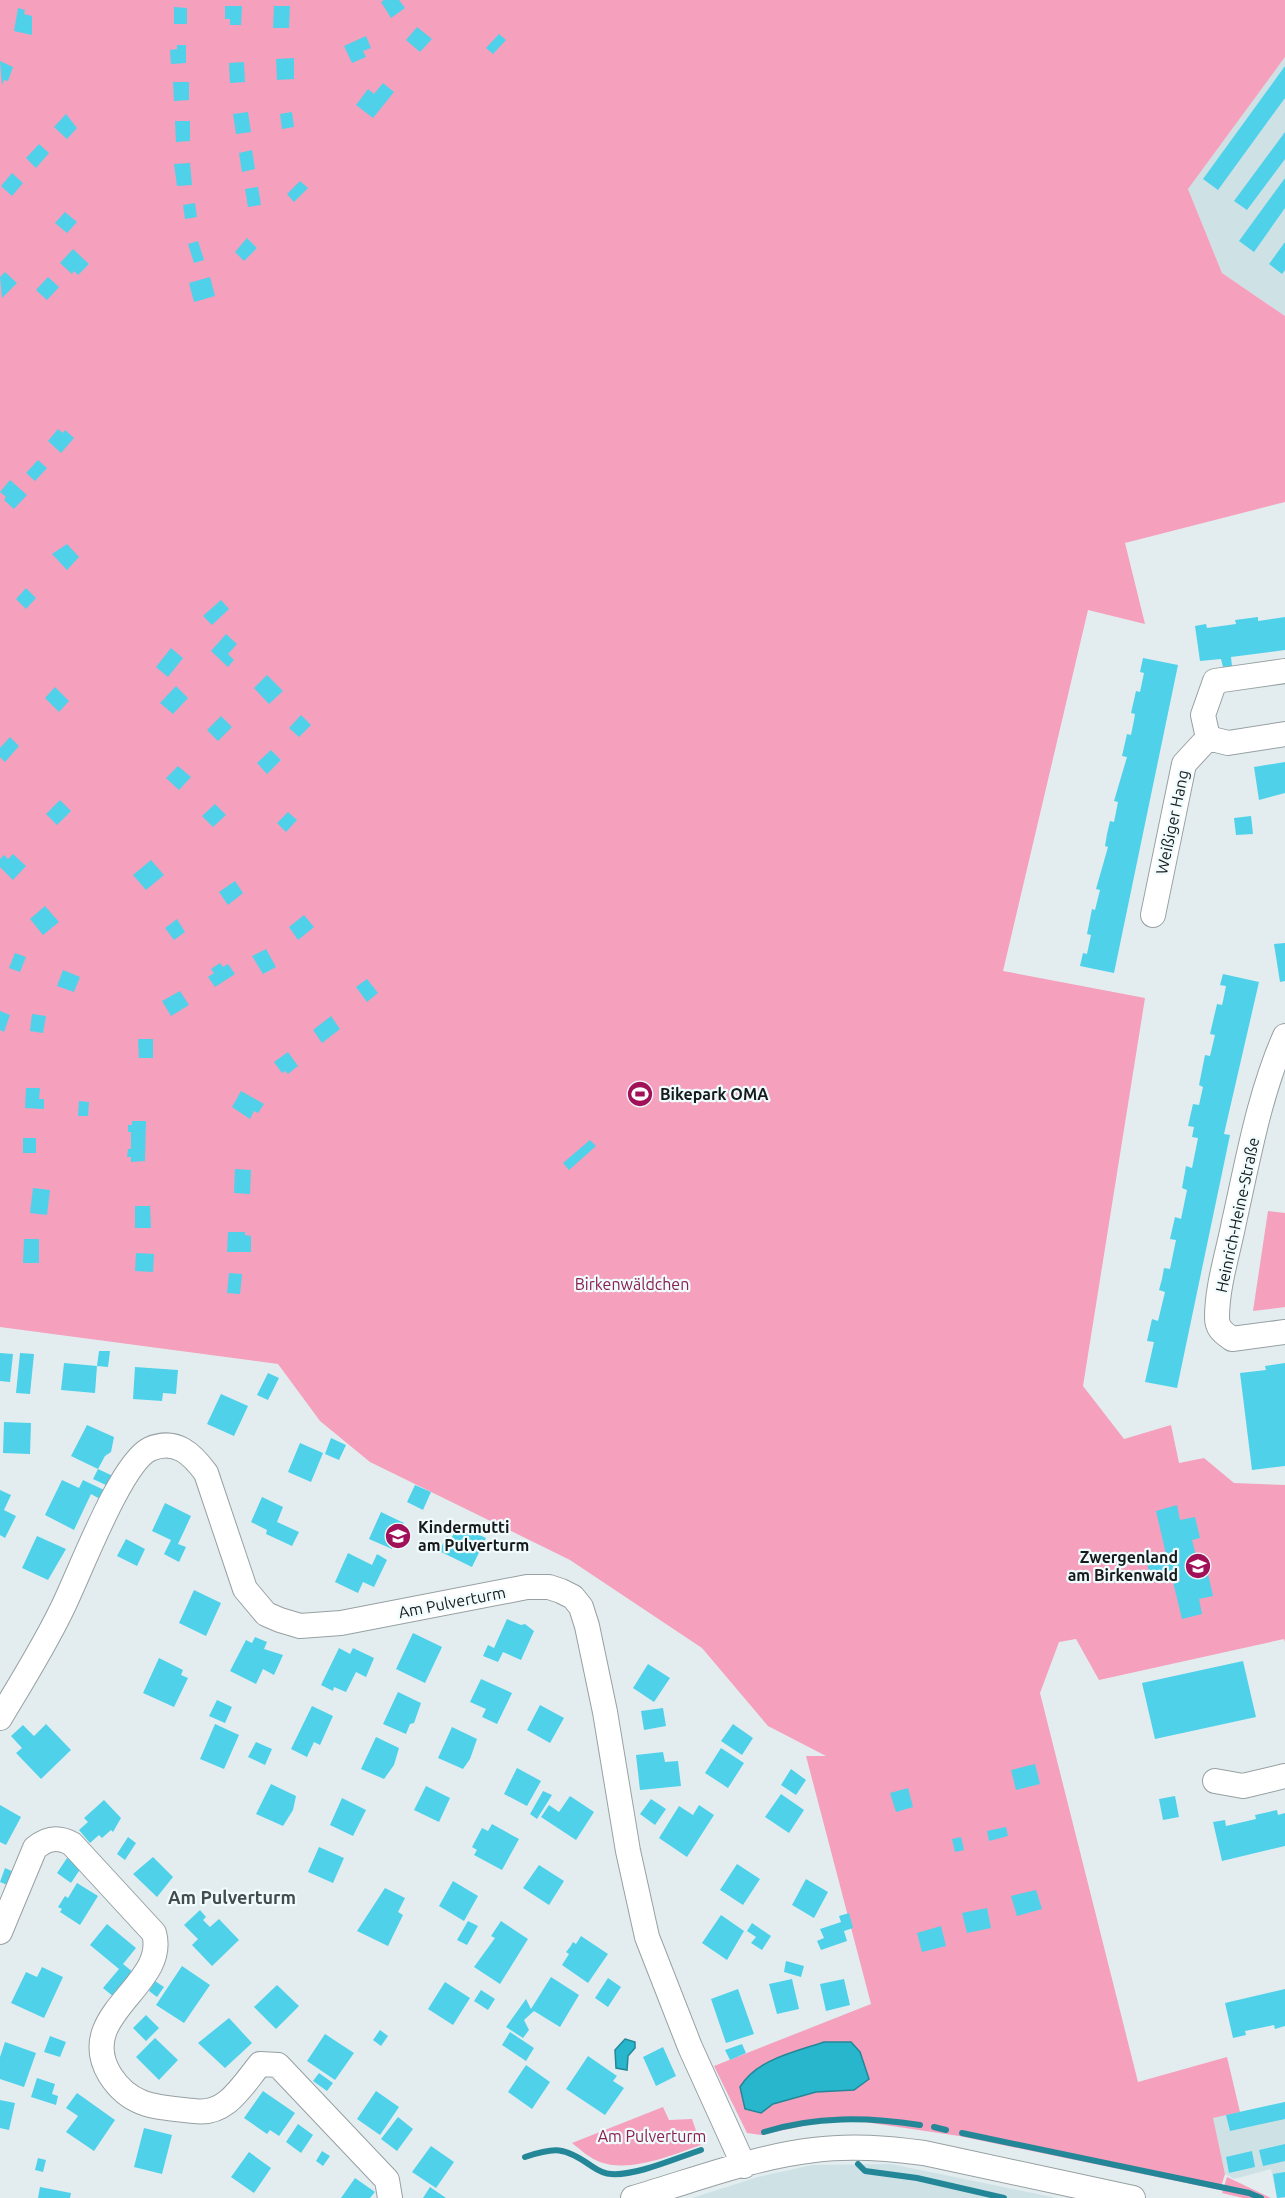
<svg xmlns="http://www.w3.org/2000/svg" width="1285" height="2198" viewBox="0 0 1285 2198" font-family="Ubuntu,sans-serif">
  <rect width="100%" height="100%" fill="#e3edef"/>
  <path fill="#cee2e6" d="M1285,57V316L1222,273L1188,189Z
    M1285,2102V2198H1277L1271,2169L1234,2179L1225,2174L1212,2118Z
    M891,2164L1057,2198H692L758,2177L812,2165Z"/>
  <path fill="#f5a0bc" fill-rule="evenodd" d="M0,0H1285V57L1188,189L1222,273L1285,316V502L1125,543L1145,624L1088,610L1003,971L1145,998L1083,1386L1124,1439L1171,1425L1179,1463L1204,1458L1234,1483L1285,1485V1642L1284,1639L1099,1680L1076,1639L1059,1642L1040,1693L1138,2082L1227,2057L1240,2112L1213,2118L1225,2174L1220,2190L959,2136L858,2121L817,2123L761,2135L747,2133L714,2066L871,2004L806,1756H826L768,1726L702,1648L570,1560L370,1462L320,1421L278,1364L0,1327ZM860,2052L854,2090L816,2092L772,2104Z
    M1268,1211L1285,1213V1307L1253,1311Z
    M663,2107L669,2120L692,2119L701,2145C672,2155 630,2173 600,2162C589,2158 581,2150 572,2143Z
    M1227,2177L1271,2198H1243L1222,2193Z"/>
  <path fill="#28b6cd" stroke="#238798" stroke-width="1.5" d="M625,2039L635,2042V2048L628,2056L627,2070L616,2068L615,2050Z
    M824,2042H851L860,2052L869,2079L854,2090L816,2092L773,2104L761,2113L745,2109L740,2087C757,2059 795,2052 824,2042Z"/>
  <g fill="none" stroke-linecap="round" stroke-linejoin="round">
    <path stroke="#238798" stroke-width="6" d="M934,2127L946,2130
      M764,2132C816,2116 867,2117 920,2125
      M962,2133L1249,2193L1261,2198
      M525,2157C555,2147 564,2147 590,2165C596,2169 603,2174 611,2174C636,2176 676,2158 701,2150
      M858,2164L865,2171L917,2178L1004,2198"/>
  </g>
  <path fill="#4fd1ea" d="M384,0H399L405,8L391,18L381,2Z
    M225,6H242L241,25H230V19H225Z
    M274,6H290L289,28H273Z
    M174,7L187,8V24H174Z
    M18,8L25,10L24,14L32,16V35L14,31Z
    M417,27L432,39L420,52L406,40Z
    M499,34L506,40L493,54L486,48Z
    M366,36L371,48L363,51L366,57L352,63L344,46Z
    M177,45H186V63L171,64L170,50L177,49Z
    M294,58V79L277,80L276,59Z
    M0,61L13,67L8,81L4,80L2,85Z
    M244,62L245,82L230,83L229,63Z
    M1285,66V98L1218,190L1203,179Z
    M173,82H189V100L174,101Z
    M383,83L394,92L373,118L356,105L368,89L374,94Z
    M248,112L251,132L236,134L233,114Z
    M292,112L294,127L282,129L280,114Z
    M66,114L77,128L67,139L54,127Z
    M175,121H190V141L176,142Z
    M1285,132V159L1247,210L1234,201Z
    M39,144L49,153L36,168L26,158Z
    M252,150L255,169L242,172L239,153Z
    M190,163L192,185L177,186L174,164Z
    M12,173L23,183L12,196L1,186Z
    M1285,178V208L1254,252L1239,241Z
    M300,181L308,188L294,202L287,194Z
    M258,187L261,205L248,207L245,189Z
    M195,203L197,217L185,219L183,205Z
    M65,212L77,222L67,233L55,223Z
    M247,238L257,248L244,261L235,252Z
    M198,241L204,260L194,263L188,244Z
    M1285,242V270L1282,274L1269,264Z
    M73,249L89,264L78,275L74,271L72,274L60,263Z
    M5,272L17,283L2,298L0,277Z
    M48,277L59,287L47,300L36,290Z
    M210,277L215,296L194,302L189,283Z
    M58,429L63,433L65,430L74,438L61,453L48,441Z
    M38,460L47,468L35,481L26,473Z
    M10,480L27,495L14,509L4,500L6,497L0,492Z
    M67,544L79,557L67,570L52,554Z
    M26,588L36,598L26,609L16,599Z
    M221,600L229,609L212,625L203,616Z
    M1258,617V621L1285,617V650L1231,657L1232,666L1223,667L1221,659L1200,661L1195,626L1206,624L1207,628L1236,624L1235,620Z
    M226,634L237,644L228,654L234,660L228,667L211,651Z
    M171,648L183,658L168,677L156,667Z
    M1143,658L1178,665L1114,973L1080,966L1083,953L1087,954L1091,935L1087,934L1092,909L1095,910L1100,890L1096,889L1108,847L1105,846L1107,834L1110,821L1114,822L1118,802L1114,801L1127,757L1122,756L1127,734L1131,735L1134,720L1135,714L1131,713L1136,691L1140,692L1144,673L1140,672Z
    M267,675L283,691L269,704L254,688Z
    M176,686L188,698L173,714L160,703Z
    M55,687L69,701L59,712L45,698Z
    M301,715L311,725L299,737L289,728Z
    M221,716L232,727L218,741L207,730Z
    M10,737L19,746L5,762L0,757V748Z
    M271,750L281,760L267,774L257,763Z
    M1285,762V793L1259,800L1254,767Z
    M178,766L191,777L179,790L166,778Z
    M60,800L71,811L57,825L46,814Z
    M215,804L226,815L213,827L202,816Z
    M288,812L297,820L286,832L277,823Z
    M1251,816L1253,834L1236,835L1234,818Z
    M13,854L26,866L13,880L0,867V859L4,855L8,859Z
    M151,860L164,875L146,890L133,875Z
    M235,881L243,893L228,905L219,892Z
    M45,906L59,922L43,935L30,919Z
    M304,915L314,927L298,940L289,927Z
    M177,919L185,932L174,940L165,928Z
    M1285,943V981L1280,982L1274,944Z
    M266,949L276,967L263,974L252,956Z
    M15,953L26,957L20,972L9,968Z
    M220,963L223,967L228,964L235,974L215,987L208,977L214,973L211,969Z
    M63,970L80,977L74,992L57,986Z
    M1223,974L1259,982L1224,1134L1230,1135L1177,1388L1145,1382L1154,1342L1147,1341L1152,1319L1158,1321L1165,1292L1159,1290L1162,1279L1164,1268L1170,1269L1176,1240L1170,1239L1175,1217L1181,1219L1187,1190L1182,1188L1186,1166L1192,1168L1198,1138L1192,1137L1194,1127L1188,1126L1193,1104L1199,1105L1203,1087L1199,1085L1205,1055L1210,1056L1215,1035L1210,1034L1217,1004L1222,1005L1223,1001L1226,986L1220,985Z
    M367,979L378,993L367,1002L356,987Z
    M180,991L189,1005L171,1016L162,1001Z
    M0,1011L10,1015L4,1032L0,1030Z
    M32,1014L46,1016L43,1033L30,1031Z
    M331,1016L340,1029L322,1043L313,1030Z
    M138,1039H153V1058H139Z
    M288,1052L298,1066L288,1074L285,1071L282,1073L274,1062Z
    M26,1088H40L39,1099H44V1109L25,1108Z
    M241,1091L264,1104L258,1113L254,1111L250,1119L232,1107Z
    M79,1101L89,1102L88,1116H78Z
    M132,1121H146L145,1161L131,1162V1157H127L128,1149H131V1132H128V1125H132Z
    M23,1138H36V1153H23Z
    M590,1140L596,1146L569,1170L563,1163Z
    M235,1169L251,1170L250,1194L234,1193Z
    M33,1188L50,1190L47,1215L30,1213Z
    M135,1206H150L151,1228H135Z
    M228,1232H245V1235L251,1236V1252H227Z
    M24,1239H39V1263H23Z
    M136,1253L154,1254L153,1272L135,1271Z
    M229,1273L242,1274L240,1294L227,1293Z
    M99,1351H110L108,1367L97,1366L95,1393L61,1390L64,1363L97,1366Z
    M0,1353L13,1354L10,1382L0,1381Z
    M20,1353L34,1354L30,1394L16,1393Z
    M1285,1363V1466L1252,1470L1240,1373L1266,1370L1265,1366Z
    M135,1367L178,1370L176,1394L163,1393L162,1401L133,1399Z
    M268,1373L279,1378L268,1400L257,1395Z
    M221,1394L248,1406L234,1436L207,1424Z
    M4,1422L31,1423L30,1454L3,1453Z
    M87,1425L114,1437L111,1452L105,1456L98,1469L71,1456Z
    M331,1438L346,1445L339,1460L325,1454Z
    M300,1443L323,1453L311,1482L288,1472Z
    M98,1469L113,1476L108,1486L93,1479Z
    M62,1480L79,1488L83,1480L104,1490L100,1499L91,1494L74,1530L45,1515Z
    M415,1485L431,1492L423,1510L407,1502Z
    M0,1490L11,1495L4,1510L16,1516L5,1538L0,1535Z
    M262,1497L283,1507L277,1522L299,1532L292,1546L266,1534L267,1530L251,1522Z
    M165,1503L191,1516L178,1544L186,1547L179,1562L164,1554L171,1540L152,1531Z
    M1177,1505L1180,1520L1195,1517L1200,1538L1192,1540L1201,1575L1208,1574L1213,1596L1199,1599L1202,1614L1182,1619L1173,1582L1180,1581L1178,1575L1151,1582L1146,1558L1166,1554L1156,1511Z
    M381,1512L404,1523L392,1549L369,1539Z
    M458,1525L486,1538L472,1567L439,1551L447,1536L451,1539Z
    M37,1536L66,1549L48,1580L22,1568Z
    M126,1539L145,1549L137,1566L117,1556Z
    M348,1553L372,1565L377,1554L387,1560L374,1587L363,1582L358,1593L335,1582Z
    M194,1590L221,1603L206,1636L179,1623Z
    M507,1619L521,1625L525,1624L534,1631L521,1660L503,1652L498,1662L483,1656L488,1645L494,1648Z
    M413,1633L442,1647L425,1683L396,1669Z
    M255,1637L267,1642L264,1649L283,1655L274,1675L263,1669L256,1684L230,1671L246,1640L252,1643Z
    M339,1648L350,1654L353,1648L374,1658L366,1677L356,1672L346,1692L334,1687L333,1691L321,1685Z
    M159,1658L183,1670L181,1675L188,1678L174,1707L143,1693Z
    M1243,1661L1256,1717L1155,1739L1142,1683Z
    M648,1664L670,1678L654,1702L633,1688Z
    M481,1679L512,1693L497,1724L482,1717L486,1709L470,1702Z
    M398,1692L421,1703L414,1723L410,1724L406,1734L383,1724Z
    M217,1700L232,1707L225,1723L209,1716Z
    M540,1705L564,1718L550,1743L527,1730Z
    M312,1706L333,1716L320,1745L314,1742L307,1757L291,1749Z
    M663,1708L666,1726L644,1730L641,1711Z
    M46,1724L71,1750L41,1779L16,1753L22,1748L11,1736L23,1725L34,1736Z
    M215,1724L239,1735L224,1769L200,1759Z
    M733,1724L753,1738L742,1755L721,1741Z
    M452,1727L477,1739L470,1759L463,1769L438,1758Z
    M376,1737L399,1748L394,1765L384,1779L361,1769Z
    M256,1742L272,1749L265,1765L248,1757Z
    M721,1748L744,1763L728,1788L705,1773Z
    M663,1752L665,1762L678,1761L681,1786L640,1790L636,1755Z
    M1035,1764L1040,1784L1016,1790L1011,1770Z
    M517,1768L541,1781L527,1806L504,1794Z
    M791,1769L806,1780L796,1795L781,1785Z
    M271,1784L296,1796L293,1810L283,1826L256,1814Z
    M426,1786L450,1798L439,1822L414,1810Z
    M908,1788L913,1807L896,1812L890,1793Z
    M543,1791L552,1795L537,1819L530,1814Z
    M781,1794L804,1810L789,1833L765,1817Z
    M570,1796L594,1812L576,1840L541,1817L549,1805L559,1812Z
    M1175,1796L1179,1817L1163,1820L1159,1799Z
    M342,1798L366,1810L353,1836L330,1825Z
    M651,1799L666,1809L655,1825L640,1814Z
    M104,1800L121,1818L113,1832L111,1830L102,1838L99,1835L90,1843L79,1830L88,1822L84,1818Z
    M0,1805L21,1817L6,1845L0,1842Z
    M699,1805L714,1815L687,1857L659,1838L679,1806L693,1815Z
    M1277,1810L1278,1815L1285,1813V1846L1222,1861L1213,1822L1225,1820L1226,1826L1256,1819L1255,1815Z
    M492,1824L519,1839L502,1870L474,1855L477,1850L472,1847L482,1828L488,1831Z
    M1006,1827L1008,1836L989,1841L987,1831Z
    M128,1837L136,1843L125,1860L117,1854Z
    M961,1837L964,1850L955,1852L952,1839Z
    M319,1847L344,1858L333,1883L308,1872Z
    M153,1857L173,1877L157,1897L133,1874Z
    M67,1858L81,1868L71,1883L57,1873Z
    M737,1864L760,1879L743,1905L720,1890Z
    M539,1865L564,1881L549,1905L523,1888Z
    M5,1868L16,1873L10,1886L0,1882Z
    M806,1879L828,1892L814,1918L792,1905Z
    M453,1881L478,1896L464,1921L439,1906Z
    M77,1883L98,1896L80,1925L60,1912L62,1909L58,1907L65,1896L68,1898Z
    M385,1888L405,1898L398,1912L403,1915L388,1946L357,1931Z
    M1036,1890L1042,1909L1017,1916L1011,1896Z
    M987,1908L991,1928L967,1933L962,1913Z
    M200,1910L206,1917L203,1920L210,1927L219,1919L239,1940L212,1966L192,1945L198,1939L184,1925Z
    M849,1913L853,1928L844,1931L847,1941L821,1950L817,1941L824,1938L820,1929L841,1922L839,1916Z
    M721,1915L744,1931L727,1960L702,1943Z
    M468,1921L478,1926L467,1945L457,1940Z
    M501,1921L528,1939L500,1984L474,1967L495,1938L491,1936Z
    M752,1923L771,1936L762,1950L751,1943L756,1937L747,1931Z
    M107,1924L136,1948L123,1964L134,1973L114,1997L103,1988L119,1969L90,1945Z
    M941,1926L946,1946L922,1952L917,1933Z
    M581,1936L608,1954L588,1983L562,1965L569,1954L566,1952L570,1947L573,1942L576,1944Z
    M786,1961L804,1966L801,1977L784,1972Z
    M182,1966L210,1985L184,2023L156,2005Z
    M42,1967L63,1977L44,2018L11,2003L26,1972L37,1977Z
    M551,1977L579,1995L560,2027L534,2011L524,2020L529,2030L523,2038L506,2027L526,1999L531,2009Z
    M608,1978L621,1987L608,2007L595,1998Z
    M792,1979L799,2009L777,2014L769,1984Z
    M844,1979L850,2005L826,2011L820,1984Z
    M155,1981L164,1987L157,1997L149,1991Z
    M445,1982L470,1998L453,2025L428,2009Z
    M277,1985L299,2006L276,2029L254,2007Z
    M738,1989L754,2034L726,2043L711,1999Z
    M1285,1989V2026L1275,2029L1274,2025L1245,2031L1246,2035L1233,2038L1225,2003Z
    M481,1990L495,1999L488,2010L474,2001Z
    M146,2015L159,2028L146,2041L133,2028Z
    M229,2018L252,2043L225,2068L198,2043Z
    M380,2030L388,2036L381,2046L373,2040Z
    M510,2032L534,2048L526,2061L502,2045Z
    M325,2034L354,2053L335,2080L307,2061Z
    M50,2036L66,2042L60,2057L44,2052Z
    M155,2038L178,2060L159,2080L136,2057Z
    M5,2042L36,2053L24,2087L0,2079V2057Z
    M742,2044L746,2053L730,2060L725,2050Z
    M663,2047L676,2076L656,2086L643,2057Z
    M588,2056L617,2076L613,2081L624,2088L605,2115L566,2089Z
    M526,2065L550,2082L532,2109L508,2092Z
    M319,2073L333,2083L327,2091L313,2081Z
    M37,2078L55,2084L52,2094L58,2096L56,2105L31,2097Z
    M263,2091L295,2113L279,2136L270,2130L267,2134L244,2118Z
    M376,2091L399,2107L380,2135L357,2119Z
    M77,2093L115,2120L94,2151L66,2132L78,2116L66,2108Z
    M0,2100L15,2103L9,2130L0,2128Z
    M1285,2102V2119L1230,2131L1226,2115Z
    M398,2117L413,2129L397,2151L381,2139Z
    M298,2124L313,2135L301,2153L286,2142Z
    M144,2128L172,2135L162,2174L134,2167Z
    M1285,2144V2161L1263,2166L1259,2150Z
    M431,2146L454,2162L436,2188L412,2172Z
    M322,2151L330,2156L323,2166L316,2161Z
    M1252,2151L1255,2167L1229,2173L1226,2157Z
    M249,2152L271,2168L254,2193L231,2177Z
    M38,2158L46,2160L43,2172L35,2170Z
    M1285,2172V2197L1277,2198L1273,2174Z
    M355,2178L375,2192L370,2198H341Z
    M40,2187L71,2193L70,2198H38Z
    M430,2187L446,2198H423Z"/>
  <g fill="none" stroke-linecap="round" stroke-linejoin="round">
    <g stroke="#97a0a2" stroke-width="26">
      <path id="minor" d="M1208,738L1203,715L1215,681L1285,671
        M1208,738L1228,743L1285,734
        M1153,915L1184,764L1208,738
        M1285,1036C1259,1095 1248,1160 1234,1222C1228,1253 1217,1286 1217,1318C1217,1329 1224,1333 1232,1339L1285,1332
        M0,1718C21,1683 43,1648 61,1611C78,1578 120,1463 150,1449C176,1438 192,1454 206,1473L245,1589L266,1614L280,1620L300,1626L341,1623L527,1587H549L561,1591L573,1597L581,1607L587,1626L605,1712L628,1851L647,1937L690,2047L744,2166
        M1215,1781L1243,1786L1285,1776
        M0,1932L35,1848C47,1838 58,1836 72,1844L154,1933C169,1986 73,2014 110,2075C131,2108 158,2107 194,2111C226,2116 242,2086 260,2064L278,2065L387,2180L390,2198
        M633,2198C692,2181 753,2157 814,2150C851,2145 887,2148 924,2153L1133,2198"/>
    </g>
    <use href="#minor" stroke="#fff" stroke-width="24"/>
  </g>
  <defs>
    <g id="stadium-disc" transform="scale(1.35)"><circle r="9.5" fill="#a11158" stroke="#f0fbfd"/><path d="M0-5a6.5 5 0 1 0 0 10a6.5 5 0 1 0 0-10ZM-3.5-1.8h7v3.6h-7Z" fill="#fff"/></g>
    <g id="school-disc" transform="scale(1.35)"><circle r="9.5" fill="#a11158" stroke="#f0fbfd"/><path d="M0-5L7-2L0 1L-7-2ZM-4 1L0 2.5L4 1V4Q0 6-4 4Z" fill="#fff"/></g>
  </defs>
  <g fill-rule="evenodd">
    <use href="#stadium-disc" x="640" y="1094"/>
    <use href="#school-disc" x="398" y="1536"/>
    <use href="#school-disc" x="1198" y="1566"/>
  </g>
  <g text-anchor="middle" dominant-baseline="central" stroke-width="4.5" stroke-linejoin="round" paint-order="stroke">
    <g font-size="16" fill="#171a1b" stroke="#f0fbfd">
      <text transform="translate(1172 822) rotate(-78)">Weißiger Hang</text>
      <text transform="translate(1237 1215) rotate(-78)">Heinrich-Heine-Straße</text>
      <text transform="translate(452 1602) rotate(-11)">Am Pulverturm</text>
    </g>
    <g font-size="16" font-weight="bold" fill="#171a1b" stroke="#f0fbfd" text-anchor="start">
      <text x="660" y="1094">Bikepark OMA</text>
      <text x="418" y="1527">Kindermutti<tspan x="418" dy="18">am Pulverturm</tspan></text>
      <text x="1178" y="1557" text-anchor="end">Zwergenland<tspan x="1178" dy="18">am Birkenwald</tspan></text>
    </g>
    <g font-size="16" fill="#8b204f" stroke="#f0fbfd">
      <text x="632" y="1284">Birkenwäldchen</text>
      <text x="652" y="2136">Am Pulverturm</text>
    </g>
    <g font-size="18" font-weight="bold" fill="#444c4e" stroke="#f0fbfd">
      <text x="232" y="1897">Am Pulverturm</text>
    </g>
  </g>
</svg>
